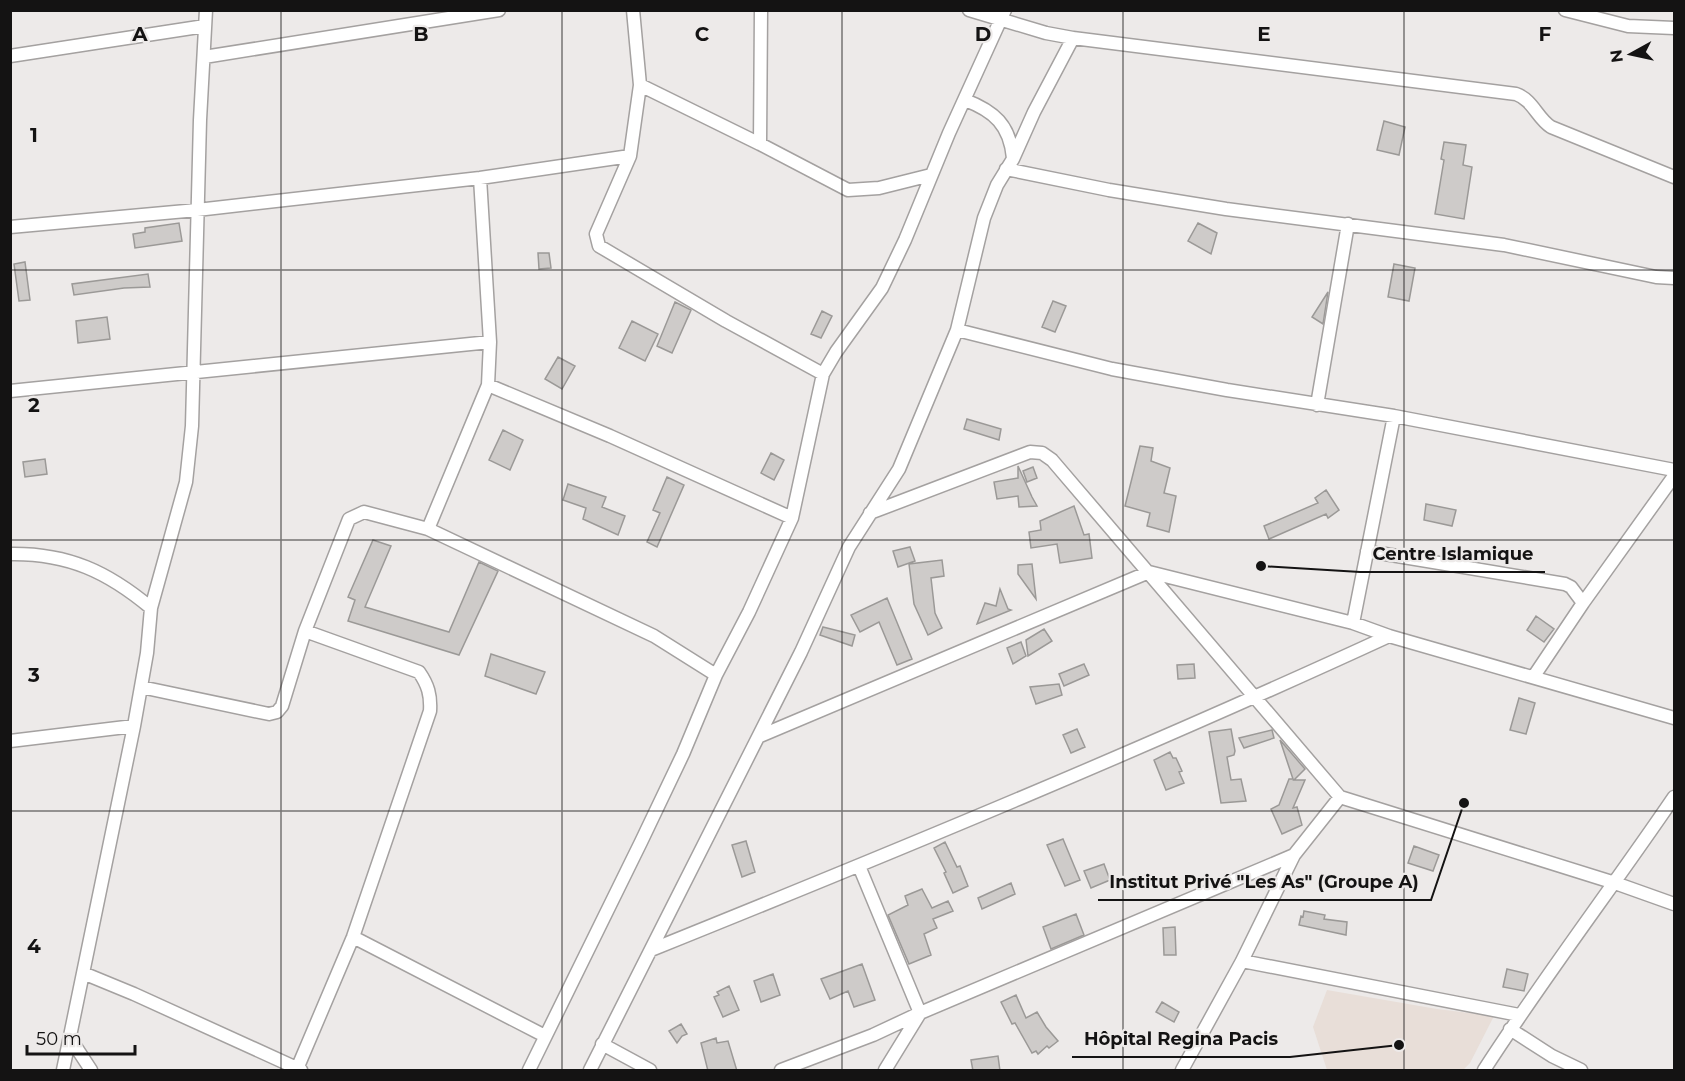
<svg xmlns="http://www.w3.org/2000/svg" width="1685" height="1081" viewBox="0 0 1685 1081" font-family="Montserrat,sans-serif">
  <rect width="100%" height="100%" fill="#edeae9"/>
  <path fill="#e8ded8" d="M1327,990L1437,1009L1494,1016L1470,1063L1463,1070H1327L1313,1027Z"/>
  <path fill="#cecbc9" stroke="#9b9997" stroke-width="1.5" d="M1384,121L1405,127L1399,155L1377,150Z
    M1444,142L1466,145L1463,165L1472,167L1464,219L1435,214L1444,160L1441,159Z
    M179,223L182,241L135,248L133,234L145,232V228Z
    M1198,223L1217,233L1211,254L1188,241Z
    M538,253H549L551,268L539,269Z
    M25,262L30,300L19,301L14,264Z
    M1394,264L1415,268L1409,301L1388,297Z
    M148,274L150,287L124,288L74,295L72,284Z
    M1328,292L1323,324L1312,317Z
    M1053,301L1066,306L1055,332L1042,327Z
    M675,302L691,310L672,353L657,346Z
    M822,311L832,316L821,338L811,334Z
    M107,317L110,339L78,343L76,321Z
    M632,321L658,334L645,361L619,348Z
    M558,357L575,366L562,389L545,379Z
    M967,419L1001,429L999,440L964,429Z
    M503,430L523,440L510,470L489,460Z
    M1140,446L1153,448L1151,461L1170,468L1164,493L1176,496L1169,532L1147,526L1150,513L1125,506Z
    M771,453L784,460L774,480L761,473Z
    M45,459L47,474L25,477L23,462Z
    M1018,466L1032,497L1037,506L1019,507L1018,496L997,499L994,482L1018,478Z
    M1033,467L1037,478L1027,482L1023,471Z
    M667,477L684,485L657,547L647,542L660,513L653,510Z
    M568,484L606,497L602,507L625,516L618,535L583,519L586,508L563,500Z
    M1326,490L1339,510L1328,518L1326,514L1269,539L1264,526L1318,503L1315,498Z
    M1426,504L1456,510L1452,526L1424,520Z
    M1074,506L1084,535L1089,534L1092,558L1060,563L1057,544L1031,548L1029,532L1041,530L1040,521Z
    M373,540L391,546L365,607L449,632L479,562L498,571L459,655L348,621L355,600L348,597Z
    M910,547L915,561L898,567L893,551Z
    M942,560L944,576L931,578L935,613L942,628L928,635L914,604L909,564Z
    M1032,564L1036,599L1018,574V565Z
    M1000,589L1008,609L1011,610L977,624L985,603L996,606Z
    M887,598L912,659L897,665L879,622L860,632L851,615Z
    M1536,616L1554,629L1544,642L1527,630Z
    M823,627L855,635L852,646L820,635Z
    M1044,629L1052,641L1028,656L1026,640Z
    M1021,642L1026,656L1013,664L1007,648Z
    M491,654L545,672L536,694L485,676Z
    M1084,664L1089,675L1064,686L1059,674Z
    M1194,664L1195,678L1178,679L1177,665Z
    M1059,684L1062,695L1036,704L1030,687Z
    M1519,698L1535,703L1526,734L1510,730Z
    M1077,729L1085,747L1071,753L1063,735Z
    M1231,729L1235,751L1234,755L1227,757L1231,780L1241,779L1246,801L1221,803L1209,732Z
    M1272,730L1274,738L1244,748L1239,738Z
    M1280,740L1305,769L1294,780H1305L1293,808L1297,807L1302,825L1282,834L1271,809L1279,805L1289,779H1293Z
    M1170,752L1173,758H1176L1182,771L1179,772L1184,783L1166,790L1154,760Z
    M1063,839L1080,880L1065,886L1047,845Z
    M746,841L755,872L742,877L732,845Z
    M945,842L957,867L960,866L968,886L953,893L944,873L946,872L934,848Z
    M1414,846L1439,855L1433,871L1408,863Z
    M1104,864L1110,880L1091,888L1084,871Z
    M1011,883L1015,894L982,909L978,898Z
    M922,889L932,908L948,901L953,911L933,919L937,928L924,934L931,955L909,964L888,915L908,905L905,896Z
    M1304,911L1325,915L1324,919L1347,922L1346,935L1299,925L1301,916L1303,917Z
    M1076,914L1084,935L1051,949L1043,927Z
    M1175,927L1176,955H1164L1163,928Z
    M862,964L875,1000L854,1007L848,991L830,999L821,979Z
    M1507,969L1528,974L1524,991L1503,987Z
    M773,974L780,995L761,1002L754,981Z
    M729,986L739,1010L723,1017L714,997L719,995L717,992Z
    M1016,995L1026,1018L1037,1012L1046,1027L1058,1041L1049,1048L1047,1046L1038,1054L1036,1051L1032,1053L1015,1023L1012,1024L1001,1002Z
    M1162,1002L1179,1012L1174,1022L1156,1012Z
    M681,1024L687,1034L682,1036L677,1043L669,1031Z
    M716,1038L717,1043L728,1041L737,1071H708L701,1043Z
    M998,1056L1000,1071H973L971,1060Z"/>
  <g fill="none" stroke-linecap="round" stroke-linejoin="round">
    <g stroke="#a4a1a0" stroke-width="15">
      <path id="street" d="M633,10L640,85L630,156L596,234L599,246L726,321L823,374
        M1565,10L1628,26L1674,28
        M1073,38L1516,94C1533,100 1537,118 1551,127L1674,177
        M10,56L205,26
        M204,57L499,10
        M640,85L760,144L848,190L879,188L931,175
        M965,100C994,111 1010,125 1013,158
        M760,144L761,10
        M1006,169L1109,190L1226,209L1504,245L1656,277L1674,278
        M10,227L197,210L480,178L630,156
        M957,330L1112,369L1227,390L1394,416L1674,470
        M488,385L610,436L792,518
        M10,391L490,342
        M1317,405L1348,224
        M870,513L1030,452L1042,453L1052,460L1340,797L1294,855L1242,961L1182,1070
        M428,529L488,385L490,342L480,178
        M1367,551L1565,584L1571,587L1583,603
        M10,554C68,553 108,572 151,608
        M1353,623L1394,416
        M1534,676L1583,603L1674,476
        M141,687L269,714L277,712L282,706L305,631L349,519L364,512L428,529L654,636L716,675
        M760,736L1149,572L1353,623L1389,636L1674,718
        M10,741L134,726
        M1340,797L1615,883L1674,904
        M859,866L920,1013L885,1070
        M353,937L545,1036
        M651,950C899,850 1146,748 1389,636
        M1242,961L1519,1015
        M83,973L134,994L301,1070
        M1510,1029L1552,1056L1581,1070
        M70,1038L91,1070
        M602,1044L650,1070
        M297,1069L353,937L430,711C431,695 428,685 419,672L305,631
        M63,1070L134,726L147,653L151,608L186,482L192,426L200,120L206,10
        M529,1070L641,842L683,754L716,675L749,612L792,518L823,374L836,352L882,288L905,240L949,133L1005,10
        M590,1070L801,652L849,547L899,469L957,330L984,218L997,185L1013,159L1034,112L1073,38L1046,33L969,10
        M781,1070L873,1035L920,1013L1294,855
        M1484,1070C1544,977 1612,888 1674,797"/>
    </g>
    <use href="#street" stroke="#fff" stroke-width="12"/>
  </g>
  <path fill="none" stroke="#141313" stroke-width="1.5" stroke-opacity="0.55" d="M281,10V1070M562,10V1070M842,10V1070M1123,10V1070M1404,10V1070M10,270H1674M10,540H1674M10,811H1674"/>
  <g font-size="20" text-anchor="middle" font-weight="bold" fill="#141313" stroke="#edeae9" stroke-width="4.5" stroke-linejoin="round" paint-order="stroke">
    <text x="140" y="41">A</text>
    <text x="421" y="41">B</text>
    <text x="702" y="41">C</text>
    <text x="983" y="41">D</text>
    <text x="1264" y="41">E</text>
    <text x="1545" y="41">F</text>
    <text x="34" y="142">1</text>
    <text x="34" y="412">2</text>
    <text x="34" y="682">3</text>
    <text x="34" y="953">4</text>
  </g>
  <path fill="none" stroke="#141313" stroke-width="2" d="M1261 566L1360 572H1545M1464 803L1431 900H1098M1399 1045L1290 1057H1072"/>
  <g fill="#141313" stroke="#edeae9" stroke-width="2">
    <circle cx="1261" cy="566" r="6"/>
    <circle cx="1464" cy="803" r="6"/>
    <circle cx="1399" cy="1045" r="6"/>
  </g>
  <g font-size="18" text-anchor="middle" font-weight="bold" fill="#141313" stroke="#edeae9" stroke-width="4.5" stroke-linejoin="round" paint-order="stroke">
    <text x="1453" y="560">Centre Islamique</text>
    <text x="1264" y="888">Institut Privé "Les As" (Groupe A)</text>
    <text x="1181" y="1045">Hôpital Regina Pacis</text>
  </g>
  <rect width="1685" height="1081" fill="none" stroke="#141313" stroke-width="24"/>
  <g transform="translate(1631 54) rotate(262)" stroke="#edeae9" stroke-width="4.5" paint-order="stroke">
  <path d="M0-4.5L10 22L0 15L-10 22Z" fill="#141313"/>
  <text y="-9" font-size="16" font-weight="bold" text-anchor="middle" fill="#141313">N</text>
  </g>
  <path d="M27 1045v9h108v-9" fill="none" stroke="#141313" stroke-width="3"/>
  <text x="36" y="1045" font-size="18" fill="#141313" stroke="#edeae9" stroke-width="4.5" paint-order="stroke">50 m</text>
</svg>
